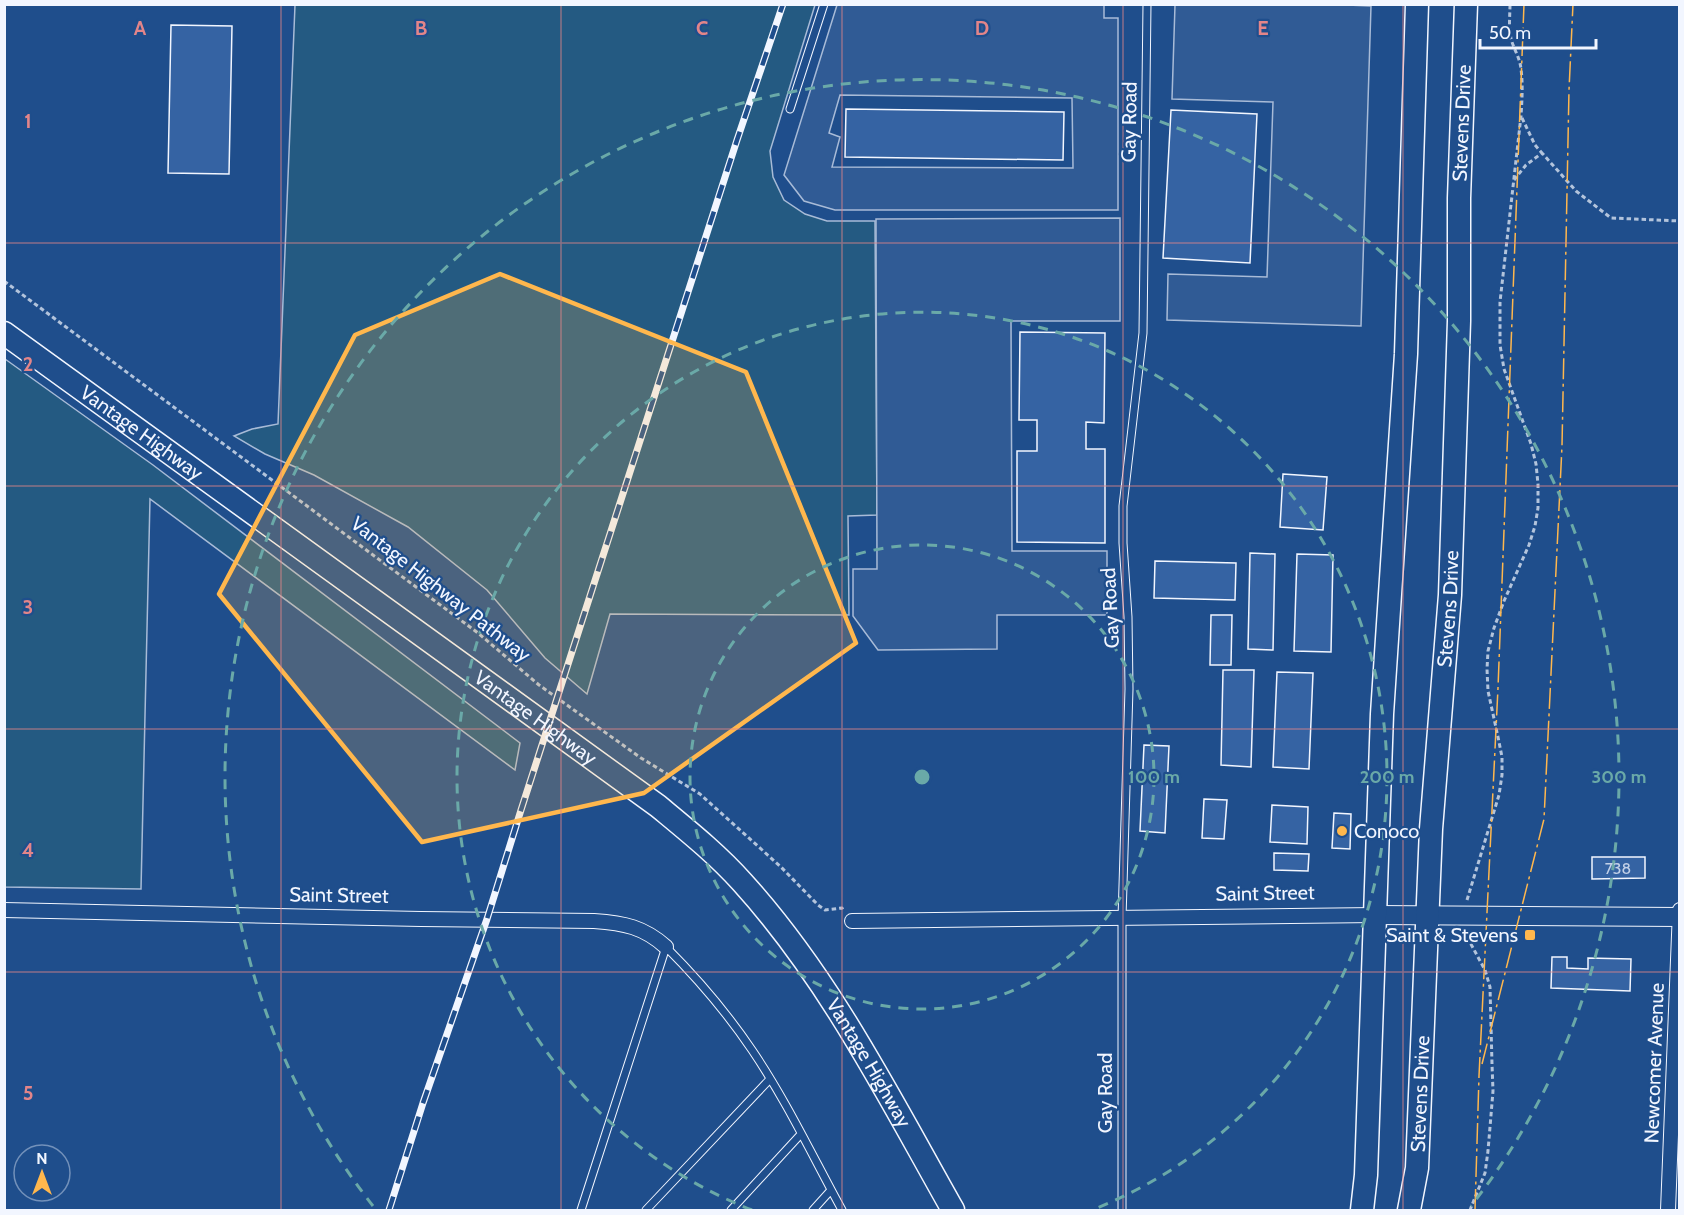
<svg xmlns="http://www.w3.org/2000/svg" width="1684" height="1215" viewBox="0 0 1684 1215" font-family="Cabin,sans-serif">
  <rect width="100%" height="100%" fill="#1f4e8c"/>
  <path fill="#245a82" stroke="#a8bbd7" stroke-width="1.5" d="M295,5H815L770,151L773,177L784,200L805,214L827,221H875L877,515L848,516L849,615L610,614L587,694L545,658L487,590L408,527L314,475L265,454L234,436L252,429L278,424Z
    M5,359L153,465L520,743L515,770L150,499L141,889L5,887Z"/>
  <path fill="#305b95" stroke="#a8bbd7" stroke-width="1.5" fill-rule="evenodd" d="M1104,4V18H1118V210H835L804,201L784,175L837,5ZM840,95L1072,98L1073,168L832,167L840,137L829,133Z
    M1323,4L1371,6L1361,326L1167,320L1168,274L1267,277L1273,102L1172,99L1175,5Z
    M1120,218V321H1011L1012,551H1107V615H997V649L878,650L853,616V569H877L876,219Z"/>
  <path fill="#3563a3" stroke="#f2f6ff" stroke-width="1.5" d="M171,25L232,26L229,174L168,173Z
    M846,109L1064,112L1063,160L845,157Z
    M1171,110L1257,114L1250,263L1163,258Z
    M1020,332L1105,333L1104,423L1086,422V449H1105V543L1017,542V451H1037V420H1019Z
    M1283,474L1327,477L1323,530L1280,527Z
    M1250,553L1275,554L1273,650L1248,649Z
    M1297,554L1333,555L1331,652L1294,651Z
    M1155,561L1236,563L1235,600L1154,598Z
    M1211,615H1232L1231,665H1210Z
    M1223,670H1254L1251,767L1221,765Z
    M1277,672L1313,673L1309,769L1273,767Z
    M1144,745L1169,746L1165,833L1140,831Z
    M1204,799L1227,800L1224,839L1202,838Z
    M1272,805L1308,807L1307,844L1270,842Z
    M1334,813L1351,814L1350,849L1332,848Z
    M1274,853L1309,854L1308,871L1274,870Z
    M1592,857H1645V878L1592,879Z
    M1552,957H1567V968L1588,969V958L1631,959L1630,991L1551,988Z"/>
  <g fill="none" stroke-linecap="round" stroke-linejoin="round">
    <g stroke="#f2f6ff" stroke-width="9">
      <path id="service" d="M790,109L824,4
        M581,1210L666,947C698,979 727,1013 752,1050C786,1100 813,1157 842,1210
        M646,1210L770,1079
        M731,1210L801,1134
        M813,1210L831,1190
        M1122,1210V918L1129,689L1128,617L1123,543V506L1143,333L1147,4"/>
    </g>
    <g stroke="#f2f6ff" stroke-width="16">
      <path id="minor" d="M4,910L421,919L594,921C624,923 644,927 666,947
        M852,921L1376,915
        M1668,1210L1680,910"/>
    </g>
    <g stroke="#f2f6ff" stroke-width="20">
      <path id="tertiary" d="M1376,915L1680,917"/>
    </g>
    <g stroke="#f2f6ff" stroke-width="25">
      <g id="primary">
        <path id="s1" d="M4,333L658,806C687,830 717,854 742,882C830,979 889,1097 953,1210"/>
        <path d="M1362,1210L1366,1175L1382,714L1406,354L1417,4"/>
        <path id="s2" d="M1409,1210L1417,1168L1431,829L1450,595L1459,321V198L1466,4"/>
      </g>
    </g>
    <path stroke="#b3c4dc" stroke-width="3" stroke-dasharray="4.5 3" stroke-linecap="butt" d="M1522,118L1535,145L1542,153
      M1514,180L1526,165L1542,153L1576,191L1611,218L1680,221
      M4,281L478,633L539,685L641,758L700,794L781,867L818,905L825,910L842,908L843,910
      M1467,900L1499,795L1502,775V757L1498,737L1488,691L1487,669L1488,651L1494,628L1504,601L1529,545L1535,526L1538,508V484L1536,464L1531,444L1504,369L1500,345V302L1521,116C1522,100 1523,84 1521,69C1520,59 1515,51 1512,42C1508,30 1510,17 1510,4
      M1466,930V935L1485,970L1490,987L1492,1064L1493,1091L1488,1151L1485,1173L1470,1210"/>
    <use href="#service" stroke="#1f4e8c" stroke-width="7"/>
    <use href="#minor" stroke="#1f4e8c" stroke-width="14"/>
    <use href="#tertiary" stroke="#1f4e8c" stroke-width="18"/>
    <use href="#primary" stroke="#1f4e8c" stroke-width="22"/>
    <g stroke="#f2f6ff" stroke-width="7">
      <path id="rail" d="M389,1210L423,1103L487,919L521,810L737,140L783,4"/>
    </g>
    <use href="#rail" stroke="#1f4e8c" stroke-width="4.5" stroke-dasharray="14" stroke-linecap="butt"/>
    <path stroke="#ffb74d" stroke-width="1.5" stroke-dasharray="21 4.5 3 4.5" stroke-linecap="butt" d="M1482,1064L1544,819L1562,446L1569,90L1573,4
      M1475,1210L1479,1076L1498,688L1524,4"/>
  </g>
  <path fill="#ffb74d" fill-opacity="0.2" stroke="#ffb74d" stroke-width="4.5" stroke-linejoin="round" d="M500,274L746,372L856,643L644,793L422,842L219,594L355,335Z"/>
  <path fill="none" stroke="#e38589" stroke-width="1.5" stroke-opacity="0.55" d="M281,4V1210M561,4V1210M842,4V1210M1123,4V1210M1403,4V1210M4,243H1680M4,486H1680M4,729H1680M4,972H1680"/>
  <g fill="none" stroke="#6aa9a8" stroke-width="3" stroke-dasharray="10 8">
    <circle cx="922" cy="777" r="232"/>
    <path d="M752 1210A465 465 0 1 1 1092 1210"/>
    <path d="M373 1206A697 697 0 1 1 1471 1206"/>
  </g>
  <g fill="#ffb74d" stroke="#1f4e8c" stroke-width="2">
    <circle cx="1342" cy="831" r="6"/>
    <rect x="1524" y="929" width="12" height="12" rx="3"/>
  </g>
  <g text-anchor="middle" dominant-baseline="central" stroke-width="4.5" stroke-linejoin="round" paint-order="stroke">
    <g font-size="16" fill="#c3d1e8">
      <text x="1618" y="868">738</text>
    </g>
    <g font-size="20" fill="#f2f6ff" stroke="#1f4e8c">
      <text transform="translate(1129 122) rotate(-89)">Gay Road</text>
      <text stroke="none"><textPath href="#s2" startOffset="1089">Stevens Drive</textPath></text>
      <text stroke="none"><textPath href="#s1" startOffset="170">Vantage Highway</textPath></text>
      <text transform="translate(441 589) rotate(38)">Vantage Highway Pathway</text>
      <text transform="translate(1110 608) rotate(-93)">Gay Road</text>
      <text stroke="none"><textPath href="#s2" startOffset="603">Stevens Drive</textPath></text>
      <text stroke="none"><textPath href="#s1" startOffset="656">Vantage Highway</textPath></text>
      <text transform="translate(1265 893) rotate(-1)">Saint Street</text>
      <text transform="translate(339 895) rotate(1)">Saint Street</text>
      <text stroke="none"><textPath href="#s1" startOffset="1142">Vantage Highway</textPath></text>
      <text transform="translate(1654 1063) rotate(-88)">Newcomer Avenue</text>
      <text transform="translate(1105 1093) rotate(-90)">Gay Road</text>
      <text stroke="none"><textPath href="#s2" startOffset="117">Stevens Drive</textPath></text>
    </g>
    <g font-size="20" fill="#f2f6ff" stroke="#1f4e8c" text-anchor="start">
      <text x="1354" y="831">Conoco</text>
      <text x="1518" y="935" text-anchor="end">Saint &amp; Stevens</text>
    </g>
  </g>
  <g font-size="20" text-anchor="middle" font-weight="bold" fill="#e38589" stroke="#1f4e8c" stroke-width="4.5" stroke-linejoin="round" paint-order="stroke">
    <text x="140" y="35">A</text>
    <text x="421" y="35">B</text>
    <text x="702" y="35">C</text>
    <text x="982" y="35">D</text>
    <text x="1263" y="35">E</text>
    <text x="28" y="128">1</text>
    <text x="28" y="371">2</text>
    <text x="28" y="614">3</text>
    <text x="28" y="857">4</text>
    <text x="28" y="1100">5</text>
  </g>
  <circle cx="922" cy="777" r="9" fill="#6aa9a8" stroke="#1f4e8c" stroke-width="3"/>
  <g font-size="18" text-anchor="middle" font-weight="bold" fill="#6aa9a8" stroke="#1f4e8c" stroke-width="4.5" stroke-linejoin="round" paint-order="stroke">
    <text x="1154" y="783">100 m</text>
    <text x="1387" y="783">200 m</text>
    <text x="1619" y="783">300 m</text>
  </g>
  <rect width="1684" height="1215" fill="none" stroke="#f2f6ff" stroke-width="12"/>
  <g transform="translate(42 1173)"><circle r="28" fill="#1f4e8c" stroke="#7391ba" stroke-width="1.5"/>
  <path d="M0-4.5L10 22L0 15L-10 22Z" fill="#ffb74d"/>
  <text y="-9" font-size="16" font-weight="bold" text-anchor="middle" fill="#f2f6ff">N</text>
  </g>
  <path d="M1480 39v9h116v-9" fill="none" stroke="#f2f6ff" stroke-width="3"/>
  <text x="1489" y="39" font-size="18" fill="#f2f6ff" stroke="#1f4e8c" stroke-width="4.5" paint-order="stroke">50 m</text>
</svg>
